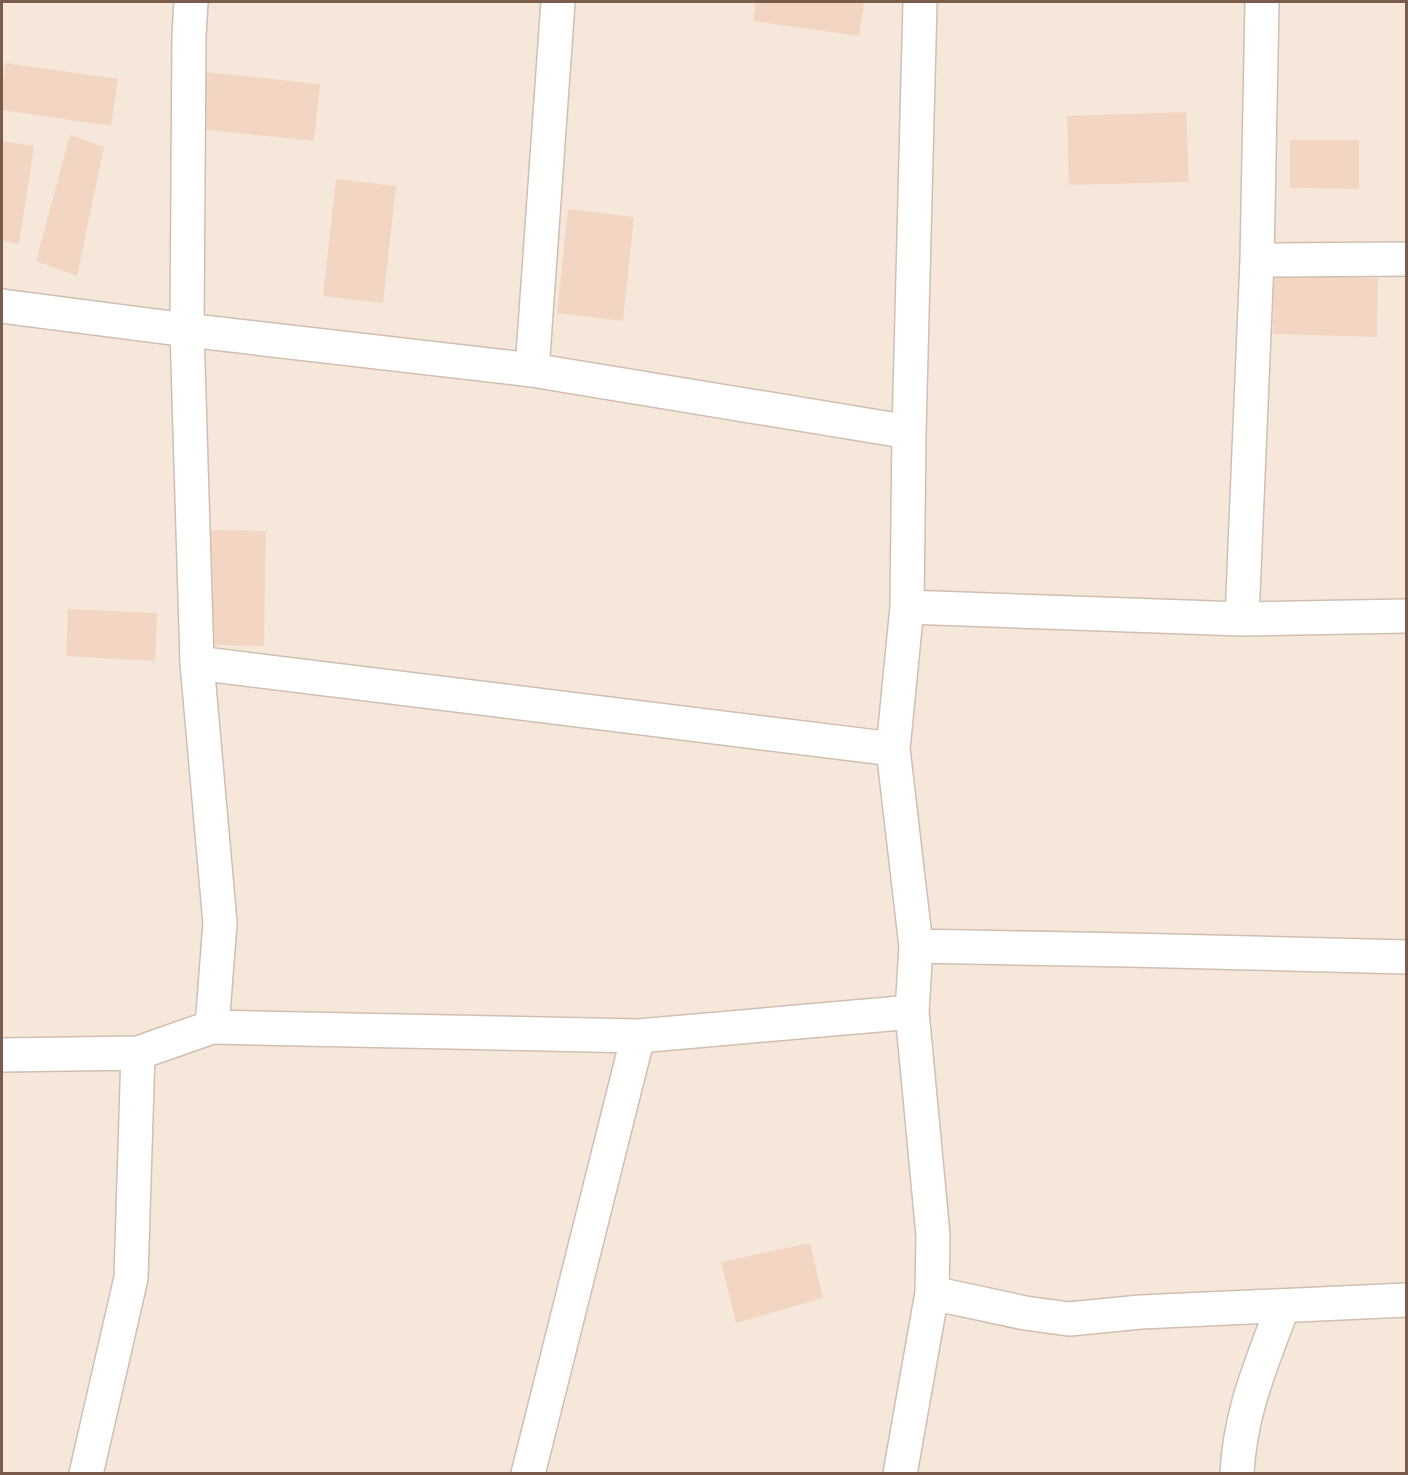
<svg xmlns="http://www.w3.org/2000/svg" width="1408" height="1475" viewBox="0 0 1408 1475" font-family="Ubuntu,sans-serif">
  <rect width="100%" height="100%" fill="#fdf6ec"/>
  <path fill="#f5e8da" d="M2,2H1406V1473H2Z"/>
  <path fill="#f3d5c3" d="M756,2H864L859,36L753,21Z
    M5,63L118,79L111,126L2,110V89Z
    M205,72L320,84L314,141L200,129Z
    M1186,112L1189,182L1069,185L1067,116Z
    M70,135L104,147L77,276L36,261Z
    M1290,140H1359V189L1290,188Z
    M2,141L34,146L19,244L2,241Z
    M336,179L396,186L383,303L323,296Z
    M568,209L634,217L623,321L557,313Z
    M1274,275L1378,278L1377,337L1273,334Z
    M209,530L266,531L264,646L207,645Z
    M68,609L157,613L155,661L66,656Z
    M810,1243L823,1298L736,1323L721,1262Z"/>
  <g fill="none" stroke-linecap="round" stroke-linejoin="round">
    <g stroke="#d1beb0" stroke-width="36">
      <path id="minor" d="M191,2L189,36L187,330L197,663L220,923L212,1027
        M1257,260L1406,259
        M2,306L187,330L532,370L909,432
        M532,370L558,2
        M907,607L1242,619L1406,616
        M1242,619L1257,260L1262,2
        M197,663L893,749
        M916,946L1129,950L1406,957
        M2,1055L138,1053L212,1027L638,1036L912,1012
        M932,1293L1025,1313L1069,1319L1141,1312L1406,1300
        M86,1474L131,1278L138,1053
        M528,1474L638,1036
        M900,1474L932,1293L933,1235L912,1012L916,946L893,749L907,607L909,432L920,2
        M1237,1474C1240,1411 1262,1363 1283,1306"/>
    </g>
    <use href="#minor" stroke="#fff" stroke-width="33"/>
  </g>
  <rect width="1408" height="1475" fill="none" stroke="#7a5c4d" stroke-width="6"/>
</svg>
